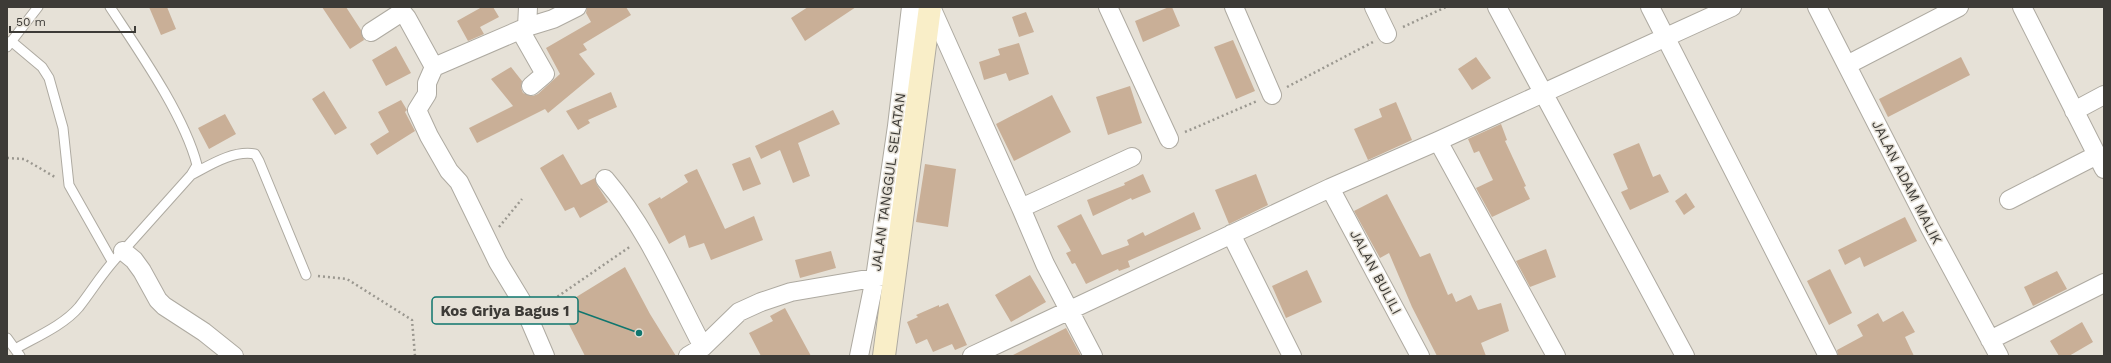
<svg xmlns="http://www.w3.org/2000/svg" width="2111" height="363" viewBox="0 0 2111 363" font-family="'Work Sans',sans-serif">
  <rect width="100%" height="100%" fill="#e6e1d7"/>
  <path fill="#c9af97" d="M149,7H167L176,29L161,35Z
    M322,7H346L361,30L364,40L350,49Z
    M482,7H493L499,17L480,27L484,34L468,41L457,21Z
    M587,7H626L631,15L583,44L587,50L579,54L595,74L548,113L545,109L477,143L469,128L513,106L491,79L511,67L522,81L521,88L523,93L533,96L538,94L560,74L546,48L591,22L586,13Z
    M808,7H856L805,41L791,18Z
    M1169,7H1172L1180,26L1143,42L1135,21Z
    M1026,12L1034,32L1019,37L1012,17Z
    M1233,40L1255,91L1236,99L1214,47Z
    M1019,43L1029,74L1009,81L1006,73L984,80L979,62L1000,55L998,49Z
    M396,46L411,73L386,86L372,60Z
    M1476,57L1491,78L1472,90L1458,69Z
    M1961,57L1970,75L1888,117L1879,99Z
    M1130,86L1142,123L1108,135L1096,97Z
    M324,91L347,128L335,135L312,99Z
    M611,92L617,107L588,120L590,123L578,130L566,111Z
    M1052,95L1071,132L1014,161L996,124Z
    M401,100L407,110L405,112L415,131L377,155L370,144L389,132L378,112Z
    M1396,102L1412,140L1368,160L1354,129L1382,117L1379,109Z
    M833,110L840,124L798,143L810,176L793,183L780,150L761,159L755,146Z
    M225,114L236,134L209,149L198,128Z
    M1501,124L1507,140L1505,141L1526,186L1524,187L1530,199L1492,217L1476,188L1493,180L1479,151L1474,153L1468,139Z
    M1639,143L1653,177L1660,174L1669,192L1630,210L1621,192L1628,189L1613,154Z
    M563,154L581,185L595,178L597,185L608,202L580,218L574,207L565,211L540,168Z
    M750,157L761,184L743,191L732,164Z
    M925,164L956,169L948,227L916,222Z
    M697,169L725,229L754,216L763,240L711,260L704,243L689,248L685,235L669,244L648,204L660,197L661,199L688,182L684,175Z
    M1143,174L1151,192L1132,200L1131,198L1093,216L1087,200L1125,185L1124,183Z
    M1256,174L1268,205L1229,224L1215,190Z
    M1686,193L1695,207L1684,215L1675,201Z
    M1387,194L1420,257L1430,253L1448,295L1452,293L1456,302L1471,295L1478,310L1501,303L1509,331L1481,343L1486,356H1437L1412,307L1389,253L1380,258L1354,211Z
    M1194,212L1201,229L1128,261L1130,267L1119,271L1118,269L1086,284L1075,263L1072,264L1066,253L1071,251L1057,226L1081,214L1102,255L1129,245L1127,240L1143,232L1145,236Z
    M1905,217L1917,241L1864,267L1860,257L1845,265L1838,250Z
    M1546,249L1556,277L1530,287L1516,261Z
    M831,251L836,268L800,278L795,260Z
    M625,267L650,314L676,356H585L560,307Z
    M1830,269L1852,313L1829,325L1807,281Z
    M1307,270L1322,302L1286,318L1272,286Z
    M2057,271L2067,289L2033,306L2024,287Z
    M1030,275L1046,302L1011,322L995,295Z
    M948,303L967,345L955,350L952,344L933,352L927,339L916,344L907,322L918,317L916,315L939,305V307Z
    M785,308L811,356H761L749,333L773,321L770,316Z
    M1903,311L1915,332L1905,337L1914,356H1838L1837,350L1863,336L1857,325L1878,313L1883,322Z
    M2082,322L2093,342L2069,356H2059L2050,341Z
    M1066,328L1081,356H1011Z"/>
  <g fill="none" stroke-linecap="round" stroke-linejoin="round">
    <g stroke="#aeaaa1" stroke-width="11">
      <path id="lane" d="M11,41L42,67L49,78L63,128L69,185L112,261
        M7,47L38,7
        M191,175C210,165 233,150 255,154L259,161L306,275
        M7,338L20,356
        M15,349C36,337 64,325 79,307C94,288 105,268 123,251L191,175L197,165C184,115 139,51 110,7"/>
    </g>
    <g stroke="#aeaaa1" stroke-width="20">
      <path id="street" d="M528,7L527,27L434,67L427,83V94L417,110L429,136L449,171L459,182L498,262L521,300L545,356
        M931,7L1021,208
        M1108,7L1169,139
        M1234,7L1272,95
        M1374,7L1387,34
        M1497,7L1685,356
        M1650,7L1828,356
        M1817,7L1930,228L1999,356
        M2022,7L2104,169
        M527,27L553,19L577,7
        M520,30L545,74L531,86
        M371,32L402,12L407,18L434,67
        M1847,65L1959,7
        M2074,111L2104,95
        M1438,141L1556,356
        M605,179C647,228 673,290 703,347
        M1330,188L1420,356
        M2009,200L2097,155
        M1231,234L1292,356
        M123,251L134,260L142,271L158,300L164,306L204,332L234,356
        M1990,340L2104,283
        M688,356L703,347L739,312L761,302L791,292L885,276
        M859,356L875,278L897,126L911,7
        M972,356L1330,188L1438,141L1732,7
        M1093,356L1045,264L1021,208L1132,157"/>
    </g>
    <g stroke="#aeaaa1" stroke-width="24">
      <path id="secondary" d="M884,356L930,7"/>
    </g>
    <path stroke="#9b9890" stroke-width="2.5" stroke-dasharray="2 3" stroke-linecap="butt" d="M1403,27L1446,7
      M1287,87L1373,42
      M1185,132L1257,101
      M7,158L24,159L55,177
      M499,227L522,199
      M318,276L347,279L412,320L415,356
      M541,308L631,246"/>
    <use href="#lane" stroke="#fff" stroke-width="9"/>
    <use href="#street" stroke="#fff" stroke-width="18"/>
    <use href="#secondary" stroke="#f9eec8" stroke-width="22"/>
  </g>
  <g text-anchor="middle" dominant-baseline="central" stroke-width="3" stroke-linejoin="round" paint-order="stroke">
    <g font-size="14" fill="#3d3b37" stroke="#e6e1d7">
      <text transform="translate(888 182) rotate(-82)">JALAN TANGGUL SELATAN</text>
      <text transform="translate(1907 182) rotate(63)">JALAN ADAM MALIK</text>
      <text transform="translate(1376 272) rotate(62)">JALAN BULILI</text>
    </g>
  </g>
  <path fill="none" stroke="#0f766e" stroke-width="1.5" d="M639 333L578 311"/>
  <circle fill="#0f766e" stroke="#e6e1d7" stroke-width="1.5" cx="639" cy="333" r="4"/>
  <rect fill="#e6e1d7" stroke="#0f766e" stroke-width="1.5" x="432" y="297" width="146" height="27" rx="4"/>
  <g font-size="15" text-anchor="middle" font-weight="bold" fill="#3d3b37">
    <text x="505" y="316">Kos Griya Bagus 1</text>
  </g>
  <rect width="2111" height="363" fill="none" stroke="#3d3b37" stroke-width="16"/>
  <path d="M10 26v6h125v-6" fill="none" stroke="#3d3b37" stroke-width="2"/>
  <text x="16" y="26" font-size="12" fill="#3d3b37" stroke="#e6e1d7" stroke-width="3" paint-order="stroke">50 m</text>
</svg>
